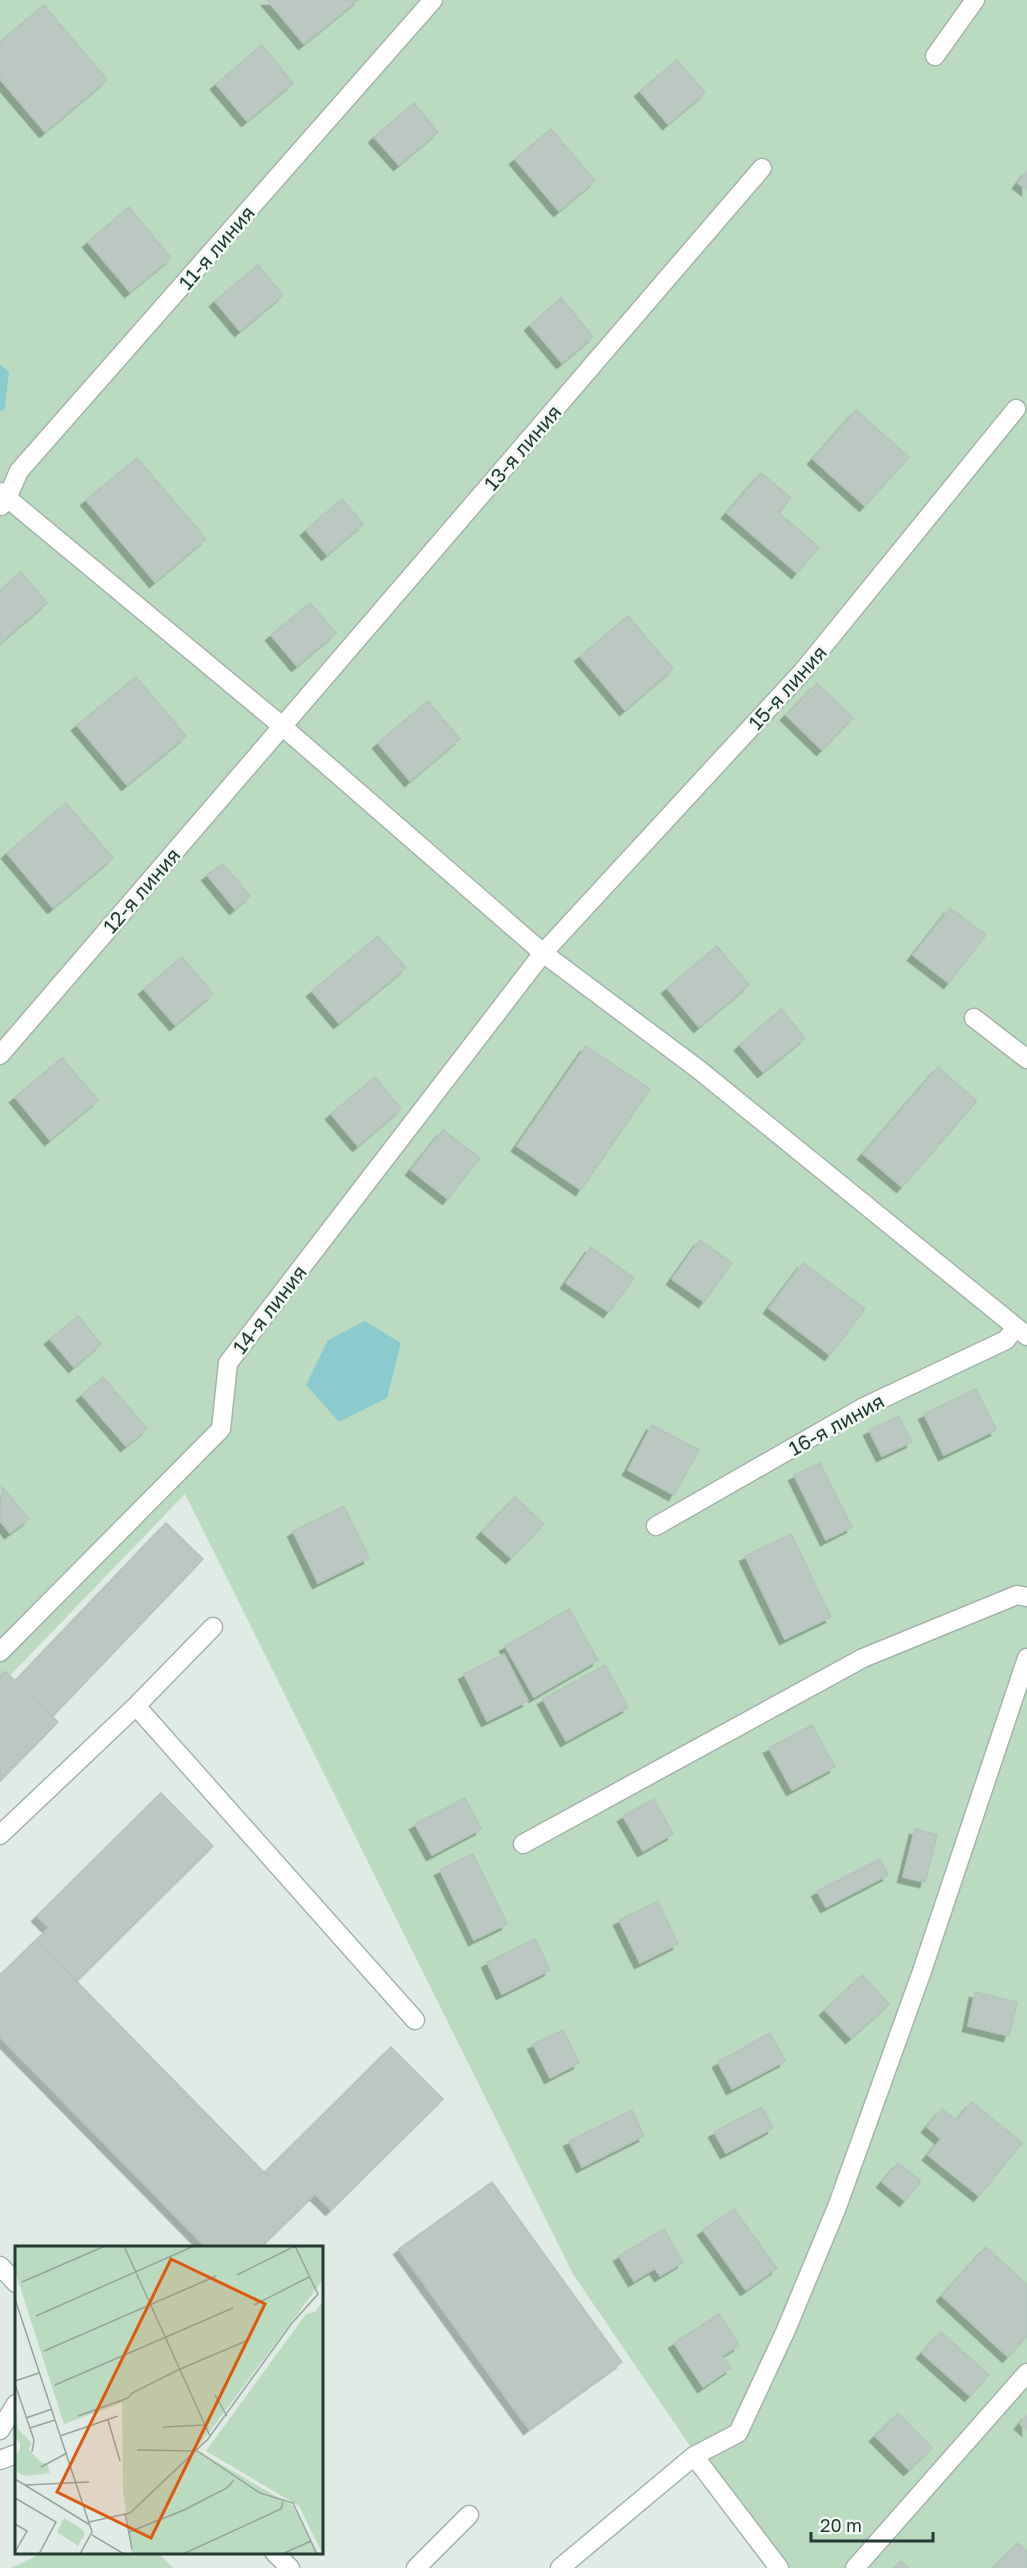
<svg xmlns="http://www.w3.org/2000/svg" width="1027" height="2568" viewBox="0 0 1027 2568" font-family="'Golos Text',sans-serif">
  <defs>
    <filter id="shadow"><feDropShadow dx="-5.5" dy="5.5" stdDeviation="0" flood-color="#0004"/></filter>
  </defs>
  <rect width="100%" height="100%" fill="#e1ebe5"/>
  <path fill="#bbdbc0" d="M0,0H1027V2568H773L573,2274L185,1494L0,1686Z
    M44,2552H157L173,2568H11Z"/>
  <path fill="#8ccbcd" d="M0,364L9,372L5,409L0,411Z
    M365,1321L401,1343L387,1398L339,1422L306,1385L328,1340Z"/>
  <path fill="#bac8c1" stroke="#b4c4bc" stroke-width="1.5" filter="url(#shadow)" d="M267,0H358L304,44Z
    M44,5L107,80L45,132L0,79V42Z
    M262,45L293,83L247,121L216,84Z
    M677,60L705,93L668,124L640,91Z
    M414,103L438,132L399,165L374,137Z
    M551,129L595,181L559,211L515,159Z
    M1027,171V190L1018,183Z
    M129,207L171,258L130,292L88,242Z
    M258,265L283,295L240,331L215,301Z
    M561,298L593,337L562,363L530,325Z
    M856,410L909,457L865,506L813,459Z
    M137,458L206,539L155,582L86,500Z
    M761,473L791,498L779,513L819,547L797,573L727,513Z
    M342,499L363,524L327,555L306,530Z
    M21,572L47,603L0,643V590Z
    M310,603L336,633L297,666L271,635Z
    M628,616L673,669L625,710L580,656Z
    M136,677L186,736L127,785L77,725Z
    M817,683L853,718L822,750L786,715Z
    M428,701L460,739L410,781L378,743Z
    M66,803L113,858L53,908L7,853Z
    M223,864L250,896L235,909L207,875Z
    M950,908L986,935L949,983L913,955Z
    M378,936L406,968L339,1023L312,991Z
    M717,946L749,985L699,1027L667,988Z
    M182,957L213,994L175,1025L144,989Z
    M781,1009L805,1038L763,1072L740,1045Z
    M586,1046L650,1089L581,1190L517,1146Z
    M62,1058L98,1100L50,1140L15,1097Z
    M938,1067L977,1101L902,1187L863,1154Z
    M375,1077L401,1109L358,1146L331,1114Z
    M443,1130L480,1158L448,1199L411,1170Z
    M700,1240L732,1263L704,1302L672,1279Z
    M591,1247L634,1278L609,1312L566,1283Z
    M803,1263L865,1309L830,1355L769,1308Z
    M78,1316L101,1344L74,1367L50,1339Z
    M103,1377L147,1429L126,1446L82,1395Z
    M976,1389L996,1430L944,1455L924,1414Z
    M899,1416L912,1442L882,1456L869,1430Z
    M652,1425L699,1450L674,1495L628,1470Z
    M820,1463L852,1527L826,1540L794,1475Z
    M2,1487L29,1519L10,1533L0,1521Z
    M515,1497L544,1524L511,1558L482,1532Z
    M344,1506L369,1558L318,1583L293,1531Z
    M166,1523L203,1559L52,1717L15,1681Z
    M791,1534L831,1617L785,1639L745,1556Z
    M569,1609L598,1660L534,1697L505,1646Z
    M504,1654L528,1701L487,1721L464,1674Z
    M605,1665L628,1707L566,1741L543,1699Z
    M5,1671L58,1722L0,1781V1677Z
    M812,1725L835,1767L792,1790L769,1748Z
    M161,1793L213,1846L77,1981L36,1940L49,1928L37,1916Z
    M465,1798L481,1829L432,1855L415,1824Z
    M654,1799L673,1834L643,1851L623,1816Z
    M915,1829L937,1835L925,1882L903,1877Z
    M473,1854L507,1924L474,1940L440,1870Z
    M880,1859L888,1875L826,1907L817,1891Z
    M658,1901L678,1944L640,1963L619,1920Z
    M535,1939L550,1970L502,1994L487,1962Z
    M36,1940L300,2209L261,2247H206L0,2037V1975Z
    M862,1975L889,2004L851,2038L825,2010Z
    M975,1992L1017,2002L1009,2036L968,2026Z
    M563,2030L579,2063L550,2078L533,2044Z
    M770,2033L785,2061L732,2089L718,2062Z
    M391,2047L443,2099L331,2210L315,2194L300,2209L264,2173Z
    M972,2102L1022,2143L979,2196L928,2155L941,2139L927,2127L942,2109L957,2120Z
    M762,2107L773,2128L726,2153L714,2132Z
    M632,2110L644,2136L582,2167L569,2141Z
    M898,2163L921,2181L905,2201L882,2182Z
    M492,2182L622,2362L529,2429L399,2249Z
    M734,2209L777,2268L746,2290L703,2230Z
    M664,2229L683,2262L660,2276L655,2268L634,2281L619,2256Z
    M986,2247L1027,2285V2336L1008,2357L942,2296Z
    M719,2314L739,2345L722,2356L731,2368L703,2387L674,2343Z
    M941,2332L989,2375L970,2396L922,2353Z
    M898,2413L932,2448L909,2470L875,2436Z
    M1027,2415V2430L1020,2424Z
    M1018,2543L1027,2552V2568H993Z
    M901,2561L908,2568H894Z"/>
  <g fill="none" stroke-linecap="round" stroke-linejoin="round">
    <g stroke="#a4b3ab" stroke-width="21">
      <path id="service" d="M935,56L975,0
        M0,492L282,726L543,953L698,1069L1027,1336
        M1,506L7,498L19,471L433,0
        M974,1018L1027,1059
        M0,1055L762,168
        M656,1526L862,1408L1006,1340L1016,1327
        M0,1652L221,1429L228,1363L543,953L803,671L1016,409
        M136,1706L415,2020
        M0,1835L136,1706L213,1627
        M523,1844L863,1658L1017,1595L1027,1597
        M694,2456L779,2568
        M416,2568L469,2515
        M560,2568L694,2456L738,2433L786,2330L837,2207L921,1974L1027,1658
        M855,2568L1027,2373"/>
    </g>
    <g stroke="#a4b3ab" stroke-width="21">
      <path id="tertiary" d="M0,2266L16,2283
        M0,2430L16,2404
        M0,2460L16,2454
        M274,2552L290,2568"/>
    </g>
    <use href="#service" stroke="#fff" stroke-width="18"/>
    <use href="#tertiary" stroke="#fff" stroke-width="18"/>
  </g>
  <g text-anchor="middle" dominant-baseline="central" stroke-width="5" stroke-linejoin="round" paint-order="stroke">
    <g font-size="20" fill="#233b31" stroke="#f2f8f4">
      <text transform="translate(216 247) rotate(-49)">11-я линия</text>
      <text transform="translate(522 447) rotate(-49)">13-я линия</text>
      <text transform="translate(787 687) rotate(-48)">15-я линия</text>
      <text transform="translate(141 890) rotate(-49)">12-я линия</text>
      <text transform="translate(269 1309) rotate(-52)">14-я линия</text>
      <text transform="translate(836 1424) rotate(-29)">16-я линия</text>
    </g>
  </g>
  <g transform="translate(15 2246)">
    <rect width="308" height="308" fill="#e1ebe5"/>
    <path d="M0,0H307V35L181,204L278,260L302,307H117L108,245L107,157L49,178L0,25ZM307,56V307L284,260L191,205L291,68L300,66ZM1,167L3,183L16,196L14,204L27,217H32L35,227L10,230L0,225V210L5,204V196L0,193ZM49,272L67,283L70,288L63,300L42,286Z" fill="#bbdbc0"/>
    <path fill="none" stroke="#95a59d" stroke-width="1.5" d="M109,0L195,190M222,29L280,0M7,36L90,0M0,53L77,286L65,308M239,59L294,31M21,70L179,0M29,105L201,30M0,135L24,127M0,138L19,194L17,206M40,139L218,62M200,149L212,170M63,170L113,152L117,147L163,124L231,95M11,172L37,163M93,174L105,215M148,181L190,179M15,182L40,174M45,190L103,170M122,204L181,205M181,204L245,247L278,257L302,308M26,221L52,207M0,233L75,279M11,239L74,236M0,252L41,276L24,308M110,267L117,303M74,276L115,267L193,193L277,77L303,48L280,0M0,278L12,285L0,306M114,286L169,264L212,242L219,234M77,289L109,308M168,308L266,263L268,256M267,308L296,295"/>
    <path fill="#de580e" fill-opacity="0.15" stroke="#de580e" stroke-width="3" d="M156,13L250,58L136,292L42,246Z"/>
    <rect width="308" height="308" fill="none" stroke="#233b31" stroke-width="3"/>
  </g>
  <path d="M811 2532v9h122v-9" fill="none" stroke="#233b31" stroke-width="3"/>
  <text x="820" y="2532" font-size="18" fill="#233b31" stroke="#f2f8f4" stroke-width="4.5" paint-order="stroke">20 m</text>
</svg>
